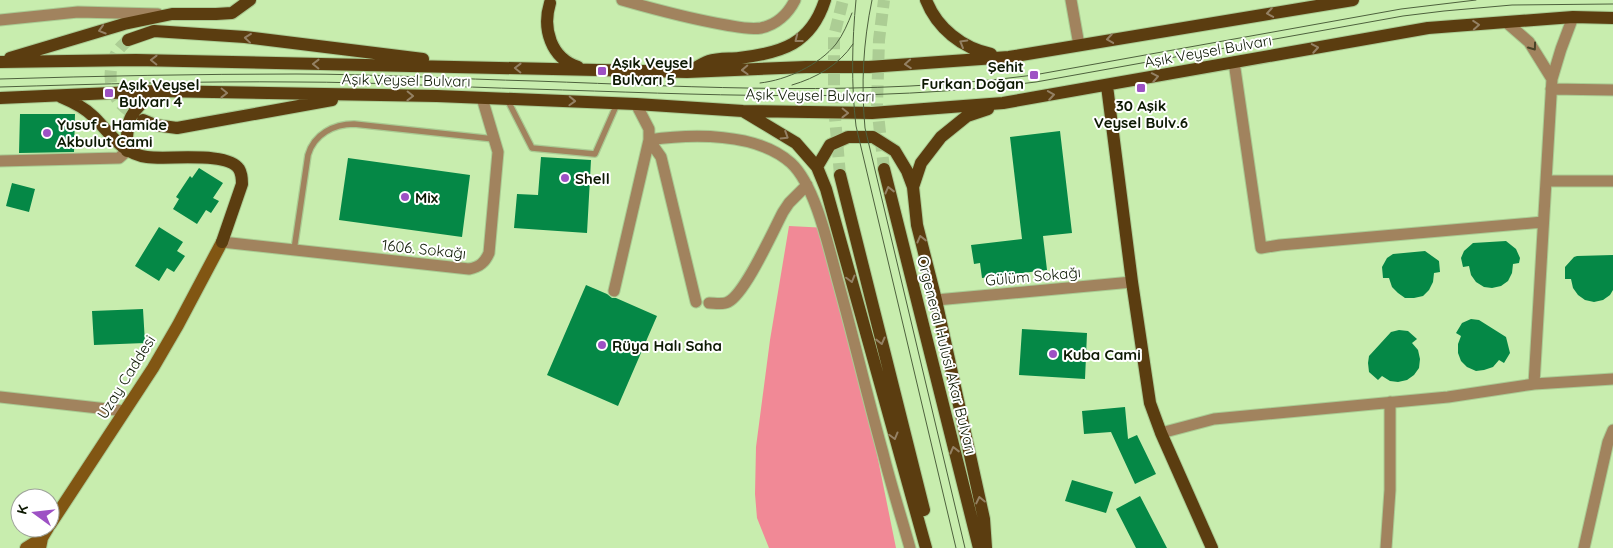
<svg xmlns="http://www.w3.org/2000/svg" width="1613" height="548" viewBox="0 0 1613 548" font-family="Quicksand,sans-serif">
  <rect width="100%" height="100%" fill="#c8edae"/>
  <path fill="#f18996" d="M789,226L828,228L852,304L870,420L896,548H769L757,518L755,494L756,447L770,340Z"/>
  <path fill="#058846" d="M20,114H75L74,152L19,153Z
    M1060,131L1072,233L1043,236L1047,270L982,278L980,263L974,264L971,245L1022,239L1010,137Z
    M541,157L591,160L587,233L514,228L517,194L538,195Z
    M348,158L470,175L462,237L339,220Z
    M199,168L223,183L213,198L219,201L211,213L206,210L197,224L173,209L179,199L176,197L190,176L192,178Z
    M12,183L35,189L29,212L6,206Z
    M159,227L183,242L177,251L185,256L174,272L167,268L159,281L135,266Z
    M1506,241L1516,249L1520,258L1519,263L1513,264L1512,273L1508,281L1501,286L1492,288L1484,287L1476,282L1471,275L1469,266L1463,267L1461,258L1464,251L1473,243Z
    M1425,251L1439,261L1440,272L1434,273L1433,282L1429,290L1423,296L1414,298H1405L1398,293L1392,287L1389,278H1383L1382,267L1387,258L1393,254Z
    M1613,255V290L1610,295L1603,300L1594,302L1585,300L1578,295L1573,288L1571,279H1565V267L1574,257L1577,256Z
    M586,285L607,294L612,298H616L657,316L618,406L547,375Z
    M143,309L145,343L94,345L92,311Z
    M1471,319L1479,320L1506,337L1510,353L1504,363L1499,360L1493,367L1484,370L1476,371L1467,367L1461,361L1458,353V344L1461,336L1456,333L1462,323Z
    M1022,329L1087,333L1085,379L1019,375Z
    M1399,330L1408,331L1417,339L1412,343L1418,350L1420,359L1419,368L1414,375L1407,380L1398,382L1390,381L1382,376L1378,380L1369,372L1368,363L1369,356L1391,332Z
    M1125,407L1128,439L1137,435L1156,474L1135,484L1111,432L1084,434L1082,411Z
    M1072,480L1113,492L1106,513L1065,501Z
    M1140,496L1167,548H1136L1116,509Z"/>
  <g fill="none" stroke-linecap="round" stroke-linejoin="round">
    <path stroke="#accd94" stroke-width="12" stroke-dasharray="12 6" stroke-linecap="butt" d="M128,40C124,44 120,47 117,52C108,66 108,90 120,103C126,110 134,114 142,119
      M884,169L877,105L879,40L884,0
      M840,175L834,106V36L843,0"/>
    <g stroke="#aacb93" stroke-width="8">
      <path id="lane" d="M507,99L532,148L595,154L617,104
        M294,250L308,155C314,134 334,124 354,124L494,139"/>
    </g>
    <g stroke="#aacb93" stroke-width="13">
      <path id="street" d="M622,0C657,10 691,19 726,25C738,27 749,30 761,28C776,25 788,14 795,0
        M1071,0L1079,45
        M0,20L78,12L158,14
        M1506,22L1529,42L1552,79
        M1234,62L1261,248L1280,245L1543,222
        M1551,89L1613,90
        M636,104L649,129V140L661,157L696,302
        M0,161L119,158L127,151
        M1546,181H1613
        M222,242L469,269C480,267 485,262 489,253L498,152L482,98
        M614,291L649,140C691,134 757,132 791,163C817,187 830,254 840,289C855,343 868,399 883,453C891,485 901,516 910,548
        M936,300L1132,282
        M709,303C714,303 723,305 728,302C745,294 773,231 783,212L789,203L807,185
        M1534,384L1552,79L1561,49L1573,17
        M0,397L125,411
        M1161,433L1214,419L1448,397L1534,384L1613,379
        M1386,548L1390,490V402
        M1584,548L1608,442L1613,430"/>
    </g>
    <g stroke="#aacb93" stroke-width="14">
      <path id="secondary" d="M50,525L153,368L178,325L222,242
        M26,548L42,538
        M40,548L42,538L48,528"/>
    </g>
    <g stroke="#aacb93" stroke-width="14">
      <path id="primary" d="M926,0C937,28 962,48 991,54
        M550,3C542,29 551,58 578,67
        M128,40L154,31L245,37L423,59
        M10,58L124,24L172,14H216L232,13L250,0
        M0,62L136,60L687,72L806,67H869L1009,57L1353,0
        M692,70C697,67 703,63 709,61C718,58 730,59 739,58C782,53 811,44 825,0
        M1107,86L1132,282L1150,403L1161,433L1212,548
        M61,97C73,102 84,107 94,117C110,133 122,154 147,157C168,160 228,151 239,169C242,174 242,179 242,184L222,242
        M0,98L156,91L437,96L636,104L743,111L872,113L1003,103L1428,28L1573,17L1613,18
        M743,111L796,143L817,167L826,189L926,548
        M143,120L155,125L177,128L332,100
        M127,151C126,116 130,113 156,91
        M817,167L830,145L848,137H873L895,151L907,171L913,187
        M884,169L979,548
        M840,175L924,510
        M986,548L984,519L936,300L917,225L913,187L921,163L941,137L967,116L988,109"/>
    </g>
    <use href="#lane" stroke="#a1835e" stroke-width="5.5"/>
    <use href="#street" stroke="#a1835e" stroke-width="11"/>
    <use href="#secondary" stroke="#815613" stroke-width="12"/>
    <use href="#primary" stroke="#5b3d10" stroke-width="12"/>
    <path stroke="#4d613d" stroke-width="1" d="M856,0C852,42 851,84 856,126L956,548
      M872,0C863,43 861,85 865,128L965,548
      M0,79C99,76 197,74 296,74C376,74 456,79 535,81C702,87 867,97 1034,75L1401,9L1476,0
      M760,83C787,80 819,65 836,44C843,35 848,23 852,13
      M792,85C816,78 839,65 853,44
      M0,87C99,84 198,81 297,82C375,82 453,87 531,89C700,94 867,104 1036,82L1403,16L1444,11L1512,5L1613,4"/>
  </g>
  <defs><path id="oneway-chevron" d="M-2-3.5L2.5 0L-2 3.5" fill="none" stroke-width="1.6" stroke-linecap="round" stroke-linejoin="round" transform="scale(1.25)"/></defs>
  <g stroke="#948164">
    <use href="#oneway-chevron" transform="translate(1270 13) rotate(171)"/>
    <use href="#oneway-chevron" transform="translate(1476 25) rotate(-4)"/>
    <use href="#oneway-chevron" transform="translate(102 30) rotate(163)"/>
    <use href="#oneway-chevron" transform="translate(248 38) rotate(-174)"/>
    <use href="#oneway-chevron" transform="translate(798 39) rotate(142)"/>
    <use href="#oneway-chevron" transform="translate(1110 39) rotate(171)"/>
    <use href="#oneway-chevron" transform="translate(963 43) rotate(-150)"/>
    <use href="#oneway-chevron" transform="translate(1315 48) rotate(-10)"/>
    <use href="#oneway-chevron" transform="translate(154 60) rotate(-179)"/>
    <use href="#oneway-chevron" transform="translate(316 64) rotate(-179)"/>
    <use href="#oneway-chevron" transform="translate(908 64) rotate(176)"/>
    <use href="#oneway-chevron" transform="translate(518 68) rotate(-179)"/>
    <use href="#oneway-chevron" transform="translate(745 70) rotate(178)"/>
    <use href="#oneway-chevron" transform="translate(1155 77) rotate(-11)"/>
    <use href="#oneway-chevron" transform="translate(224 93) rotate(1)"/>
    <use href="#oneway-chevron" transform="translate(1051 95) rotate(-9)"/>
    <use href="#oneway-chevron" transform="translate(410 96) rotate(1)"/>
    <use href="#oneway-chevron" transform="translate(572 101) rotate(2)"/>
    <use href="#oneway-chevron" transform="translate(845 113) rotate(1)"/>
    <use href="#oneway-chevron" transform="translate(785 136) rotate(32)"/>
    <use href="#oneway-chevron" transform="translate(889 190) rotate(-104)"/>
    <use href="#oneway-chevron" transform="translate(921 239) rotate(-104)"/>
    <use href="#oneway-chevron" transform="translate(851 279) rotate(75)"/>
    <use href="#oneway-chevron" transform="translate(881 341) rotate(76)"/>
    <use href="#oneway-chevron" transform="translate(894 436) rotate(75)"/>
    <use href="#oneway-chevron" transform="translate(954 450) rotate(-104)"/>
    <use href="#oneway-chevron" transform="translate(980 500) rotate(-102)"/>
  </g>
  <use stroke="#484327" href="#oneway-chevron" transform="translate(1533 47) rotate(54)"/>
  <g fill="#9d51c4" stroke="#fff" stroke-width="2">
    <rect x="597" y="66" width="10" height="10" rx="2.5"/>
    <rect x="1029" y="70" width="10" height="10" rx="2.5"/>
    <rect x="1136" y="83" width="10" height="10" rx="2.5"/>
    <rect x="104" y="88" width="10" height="10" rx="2.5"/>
    <circle cx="47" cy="133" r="5"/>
    <circle cx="565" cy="178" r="5"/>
    <circle cx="405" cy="197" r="5"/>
    <circle cx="602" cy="345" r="5"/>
    <circle cx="1053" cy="354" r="5"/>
  </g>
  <g text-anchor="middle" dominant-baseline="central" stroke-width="4" stroke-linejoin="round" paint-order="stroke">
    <g font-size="15" fill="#0d1903" stroke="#fff">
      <text transform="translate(1208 51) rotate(-10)">Aşık Veysel Bulvarı</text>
      <text transform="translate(406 80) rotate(1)">Aşık Veysel Bulvarı</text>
      <text transform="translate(810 95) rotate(1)">Aşık Veysel Bulvarı</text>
      <text transform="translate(424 249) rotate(6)">1606. Sokağı</text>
      <text transform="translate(1033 276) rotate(-5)">Gülüm Sokağı</text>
      <text transform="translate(947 355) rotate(76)">Orgeneral Hulusi Akar Bulvarı</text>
      <text transform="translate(126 377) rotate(-58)">Uzay Caddesi</text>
    </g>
    <g font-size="15" font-weight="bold" fill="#0d1903" stroke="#fff" text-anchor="start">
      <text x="612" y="62">Aşık Veysel<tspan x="612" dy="17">Bulvarı 5</tspan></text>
      <text x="1024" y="66" text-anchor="end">Şehit<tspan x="1024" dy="17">Furkan Doğan</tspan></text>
      <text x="119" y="84">Aşık Veysel<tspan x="119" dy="17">Bulvarı 4</tspan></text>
      <text x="1141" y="105" text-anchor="middle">30 Aşik<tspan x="1141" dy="17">Veysel Bulv.6</tspan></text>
      <text x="57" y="124">Yusuf - Hamide<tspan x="57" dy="17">Akbulut Cami</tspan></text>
      <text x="575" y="178">Shell</text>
      <text x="415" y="197">Mix</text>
      <text x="612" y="345">Rüya Halı Saha</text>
      <text x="1063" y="354">Kuba Cami</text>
    </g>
  </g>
  <g transform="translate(35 513) rotate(285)"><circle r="24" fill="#ffffff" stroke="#9ea39a"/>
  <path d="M0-4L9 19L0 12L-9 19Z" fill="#9d51c4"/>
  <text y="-8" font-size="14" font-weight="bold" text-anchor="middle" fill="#0d1903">K</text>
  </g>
</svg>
